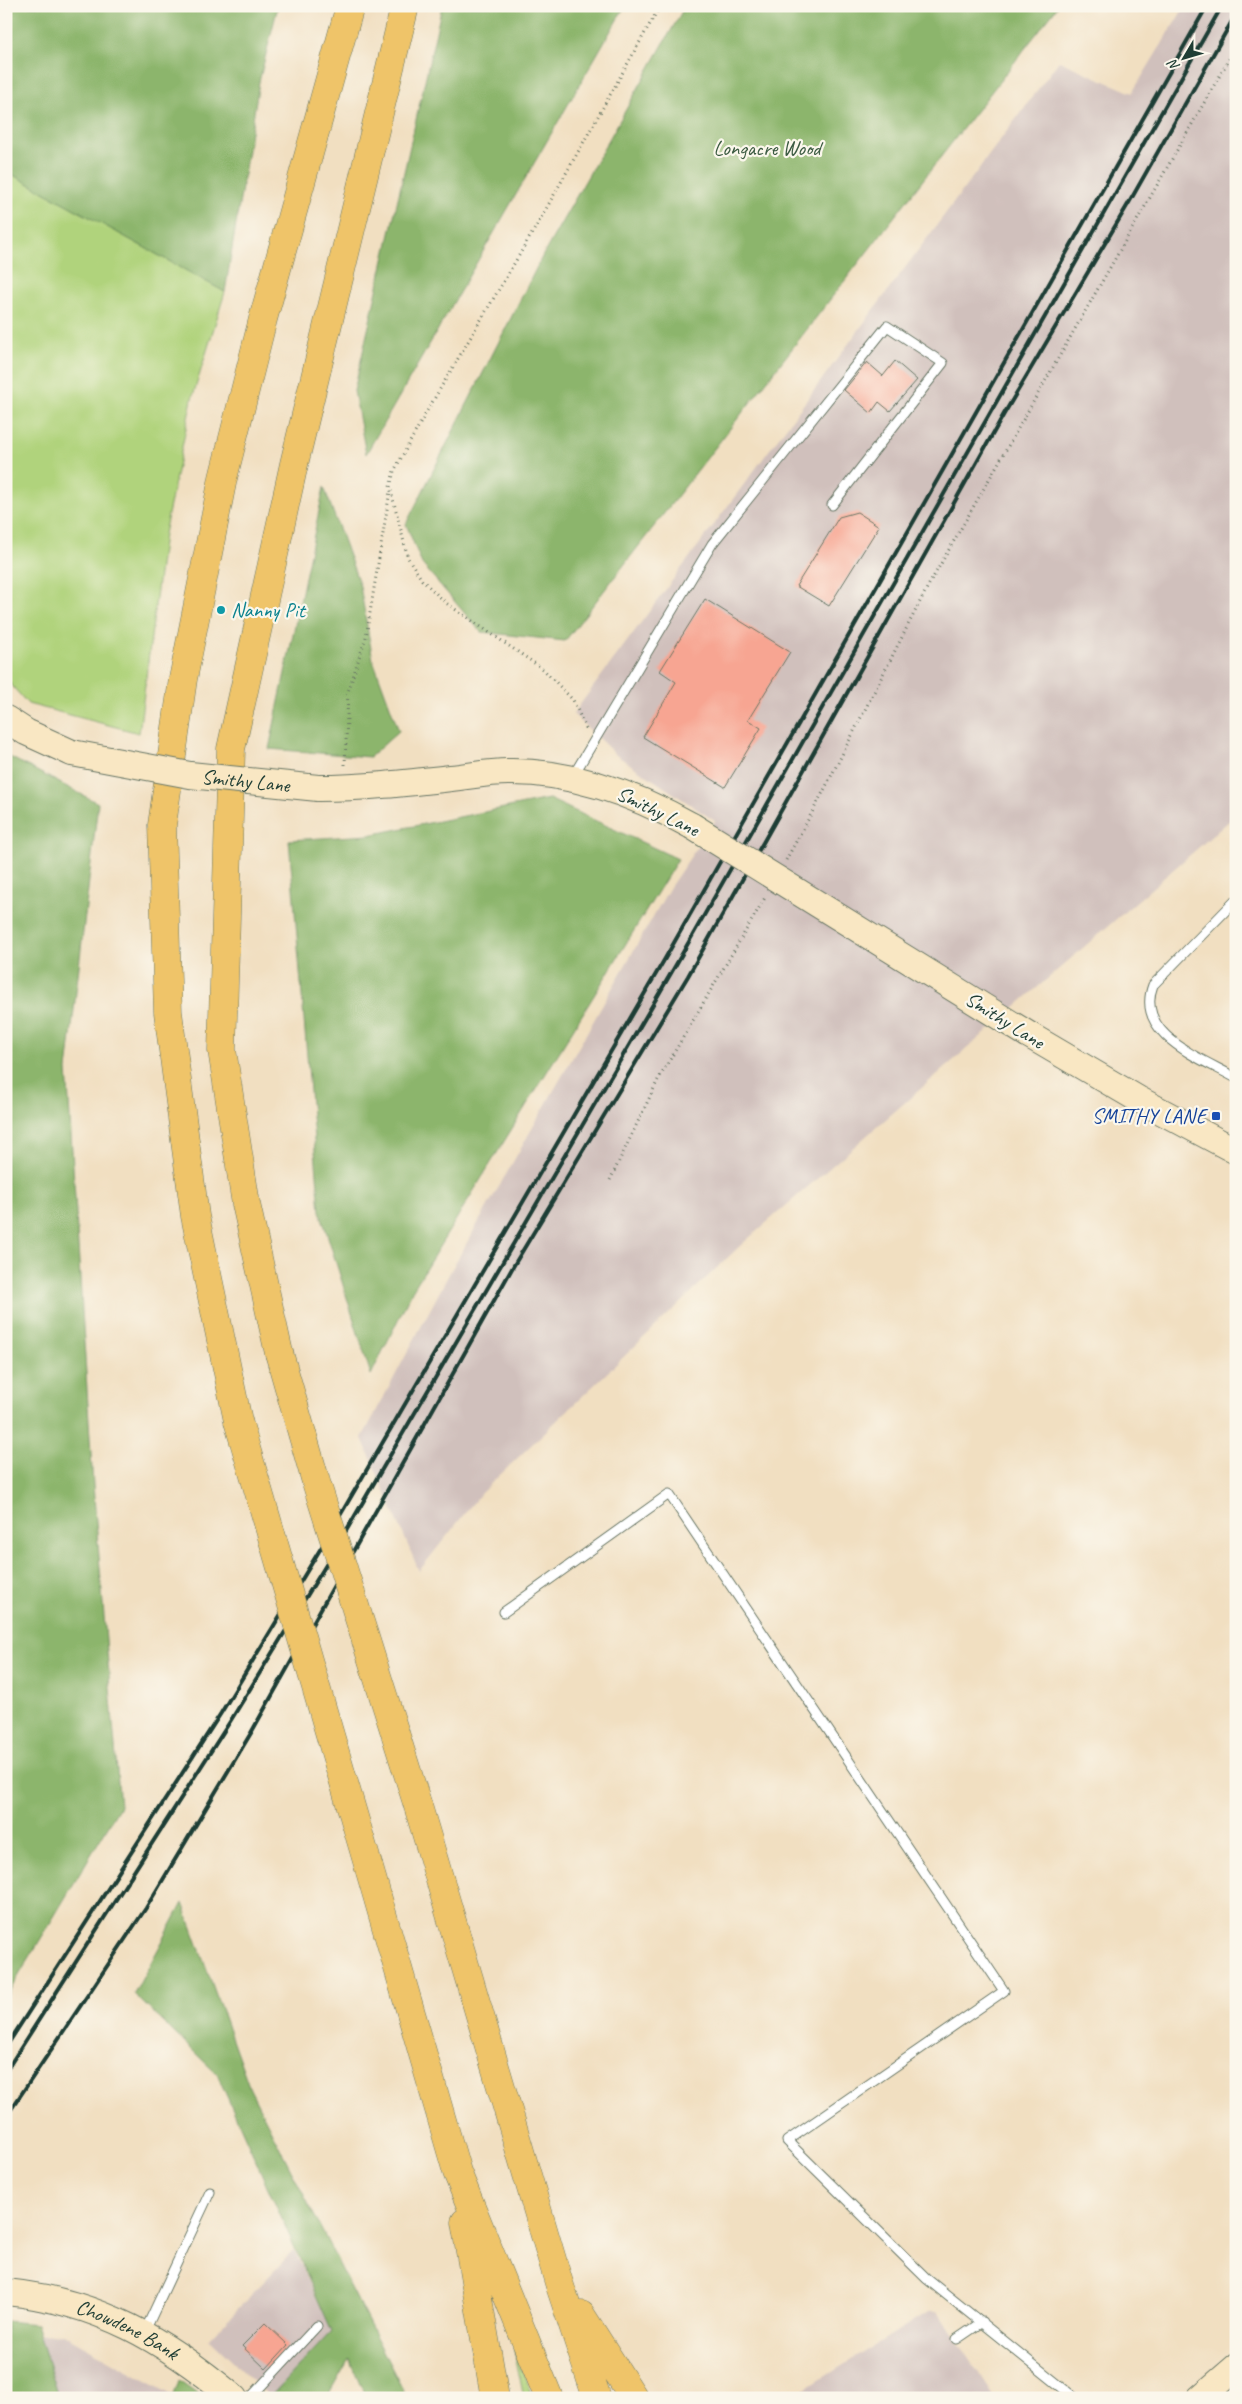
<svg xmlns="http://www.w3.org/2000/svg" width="1242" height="2404" viewBox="0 0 1242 2404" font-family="Caveat,sans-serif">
  <rect width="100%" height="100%" fill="#fbf7ec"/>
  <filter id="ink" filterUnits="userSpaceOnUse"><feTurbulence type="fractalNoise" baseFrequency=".02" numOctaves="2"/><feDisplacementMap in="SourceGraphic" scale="10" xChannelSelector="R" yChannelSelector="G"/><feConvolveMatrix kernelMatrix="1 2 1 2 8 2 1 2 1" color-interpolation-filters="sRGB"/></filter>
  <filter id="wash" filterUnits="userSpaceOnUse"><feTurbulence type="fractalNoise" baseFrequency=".0096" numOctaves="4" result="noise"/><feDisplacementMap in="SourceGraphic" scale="20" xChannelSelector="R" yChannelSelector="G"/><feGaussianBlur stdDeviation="1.12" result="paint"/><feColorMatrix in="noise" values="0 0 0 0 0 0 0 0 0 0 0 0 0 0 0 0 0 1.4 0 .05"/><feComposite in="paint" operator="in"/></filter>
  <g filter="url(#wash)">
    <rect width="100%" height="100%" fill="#f1dfc1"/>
    <path fill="#d0c0bc" d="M1185,6H1236V815L742,1244L481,1493L419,1571L362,1438L449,1274L670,887L715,821L616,755L573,714L1059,61L1132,93Z
      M294,2250L332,2331L270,2397L209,2339Z
      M929,2311H938L995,2398H802L804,2390Z
      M63,2334L177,2398H6V2336Z"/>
    <path fill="#b0d37c" stroke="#688858" d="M6,171L225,292L192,399L164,534L139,733L28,704L6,679Z
      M514,2350L533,2398H524Z"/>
    <path fill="#8cb56c" stroke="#567950" d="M6,6H278L259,82L225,292L6,171Z
      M442,6H625L366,454L354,391Z
      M685,6H1058L565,641L481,632L422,564L406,524L543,255Z
      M324,487L360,586L373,660L399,731L370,757L269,749Z
      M6,755L98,803L67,1070L93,1485L120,1806L6,1997Z
      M549,799L678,859L412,1291L371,1375L320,1211L289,840L369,835Z
      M183,1903L250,2089L407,2398H366L349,2359L327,2398L270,2397L332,2331L217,2074L134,1994Z
      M6,2321L36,2324L58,2394L52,2398H6Z
      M179,2380L204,2398H173Z"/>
    <g id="blocks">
      <path fill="#f7a592" d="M895,361L917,380L890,411L879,402L871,413L844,390L867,362L883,376Z
        M857,512L879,526L829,606L796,586L839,517Z
        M705,599L790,652L748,720L761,728L725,787L643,737L676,682L660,671Z
        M265,2323L288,2345L266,2369L242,2346Z"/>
    </g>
  </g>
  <g filter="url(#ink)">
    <use href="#blocks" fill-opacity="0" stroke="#687665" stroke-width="1"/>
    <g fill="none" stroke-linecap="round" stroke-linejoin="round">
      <g stroke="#687665" stroke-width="11">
        <path id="lane" d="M573,776L712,544L887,326L943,363L832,505
          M1236,900L1153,985C1134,1035 1201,1058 1236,1078
          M504,1612L669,1494L1004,1991L787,2141L927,2279L1075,2398
          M144,2333L210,2192
          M957,2339L982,2322
          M250,2398L317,2326"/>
      </g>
      <g stroke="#687665" stroke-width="28">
        <g id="secondary">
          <path d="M6,719L26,732L72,753"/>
          <path d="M318,788C363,788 407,783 451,778C470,776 489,772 508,772C574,771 635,794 692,826"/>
          <path d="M1029,1035L1138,1099L1236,1151"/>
          <path id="s1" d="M6,2292C98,2301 165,2340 234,2398"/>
          <path d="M1200,2398L1236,2367"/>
        </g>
      </g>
      <g stroke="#687665" stroke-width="29">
        <path id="highway" d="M279,1353L246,1204L222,1050L231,749L294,464L405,6
          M238,1421L195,1216L168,1012L162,825L183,679L223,478L263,319L350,6
          M418,1806L559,2283L597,2398
          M369,1868L457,2172L549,2398
          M465,2222L495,2398
          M581,2315L634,2398"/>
      </g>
      <path stroke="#687665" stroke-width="3" stroke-dasharray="1 4" stroke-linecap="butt" d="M586,729L573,700L543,669L446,603L422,580L408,558L390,487L394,471L427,411L537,225L660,6
        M345,765L348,692L366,637L390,491
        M786,860L822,794L927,588L1236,47
        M610,1180L658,1080L766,896"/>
      <use href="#lane" stroke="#fff" stroke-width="9"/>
      <use href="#secondary" stroke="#f9e7c3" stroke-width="26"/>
      <use href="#highway" stroke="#efc469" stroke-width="28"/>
      <path stroke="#1f3d34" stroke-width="4" d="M6,2047L221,1713L324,1543L663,962L1207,6
        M6,2071L231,1720L335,1550L674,968L1222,6
        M6,2117L146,1908L251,1733L514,1265L688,976L1004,414L1130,201L1236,14"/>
      <g stroke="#687665" stroke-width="28" stroke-linecap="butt">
        <g id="secondary-bridge">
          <path id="s2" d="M72,753L190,775L318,788"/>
          <path d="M692,826L1029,1035"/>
        </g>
      </g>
      <g stroke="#687665" stroke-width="29" stroke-linecap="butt">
        <path id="highway-bridge" d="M279,1353L316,1482L418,1806
          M238,1421L369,1868"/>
      </g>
      <use href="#secondary-bridge" stroke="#f9e7c3" stroke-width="26"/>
      <use href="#highway-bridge" stroke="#efc469" stroke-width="28"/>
    </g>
  </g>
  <circle fill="#0f9aa8" stroke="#fbf7ec" stroke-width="2" cx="221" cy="610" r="5"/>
  <rect fill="#1a4fb4" stroke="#fbf7ec" stroke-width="2" x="1211" y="1111" width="10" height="10" rx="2.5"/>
  <g text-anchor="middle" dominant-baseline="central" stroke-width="4.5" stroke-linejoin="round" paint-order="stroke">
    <g font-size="21" fill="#3c5b42" stroke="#fbf7ec">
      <text x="767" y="148">Longacre Wood</text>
    </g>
    <g font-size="21" fill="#0d838f" stroke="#fbf7ec" text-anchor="start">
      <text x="231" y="610">Nanny Pit</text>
    </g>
    <g font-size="21" fill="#1f3d34" stroke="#fbf7ec">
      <text stroke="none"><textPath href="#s2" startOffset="176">Smithy Lane</textPath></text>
      <text transform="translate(658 811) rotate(26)">Smithy Lane</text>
      <text transform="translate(1005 1020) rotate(32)">Smithy Lane</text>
      <text stroke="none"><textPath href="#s1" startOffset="128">Chowdene Bank</textPath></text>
    </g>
    <g font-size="21" fill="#164399" stroke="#fbf7ec" text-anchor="end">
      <text x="1206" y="1116">SMITHY LANE</text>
    </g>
  </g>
  <rect width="1242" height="2404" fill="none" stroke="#fbf7ec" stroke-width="25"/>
  <g transform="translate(1184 58) rotate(232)" stroke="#fbf7ec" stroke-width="4" paint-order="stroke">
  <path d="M0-4L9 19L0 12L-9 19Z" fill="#1f3d34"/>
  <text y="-8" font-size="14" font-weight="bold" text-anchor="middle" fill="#1f3d34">N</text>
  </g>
</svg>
